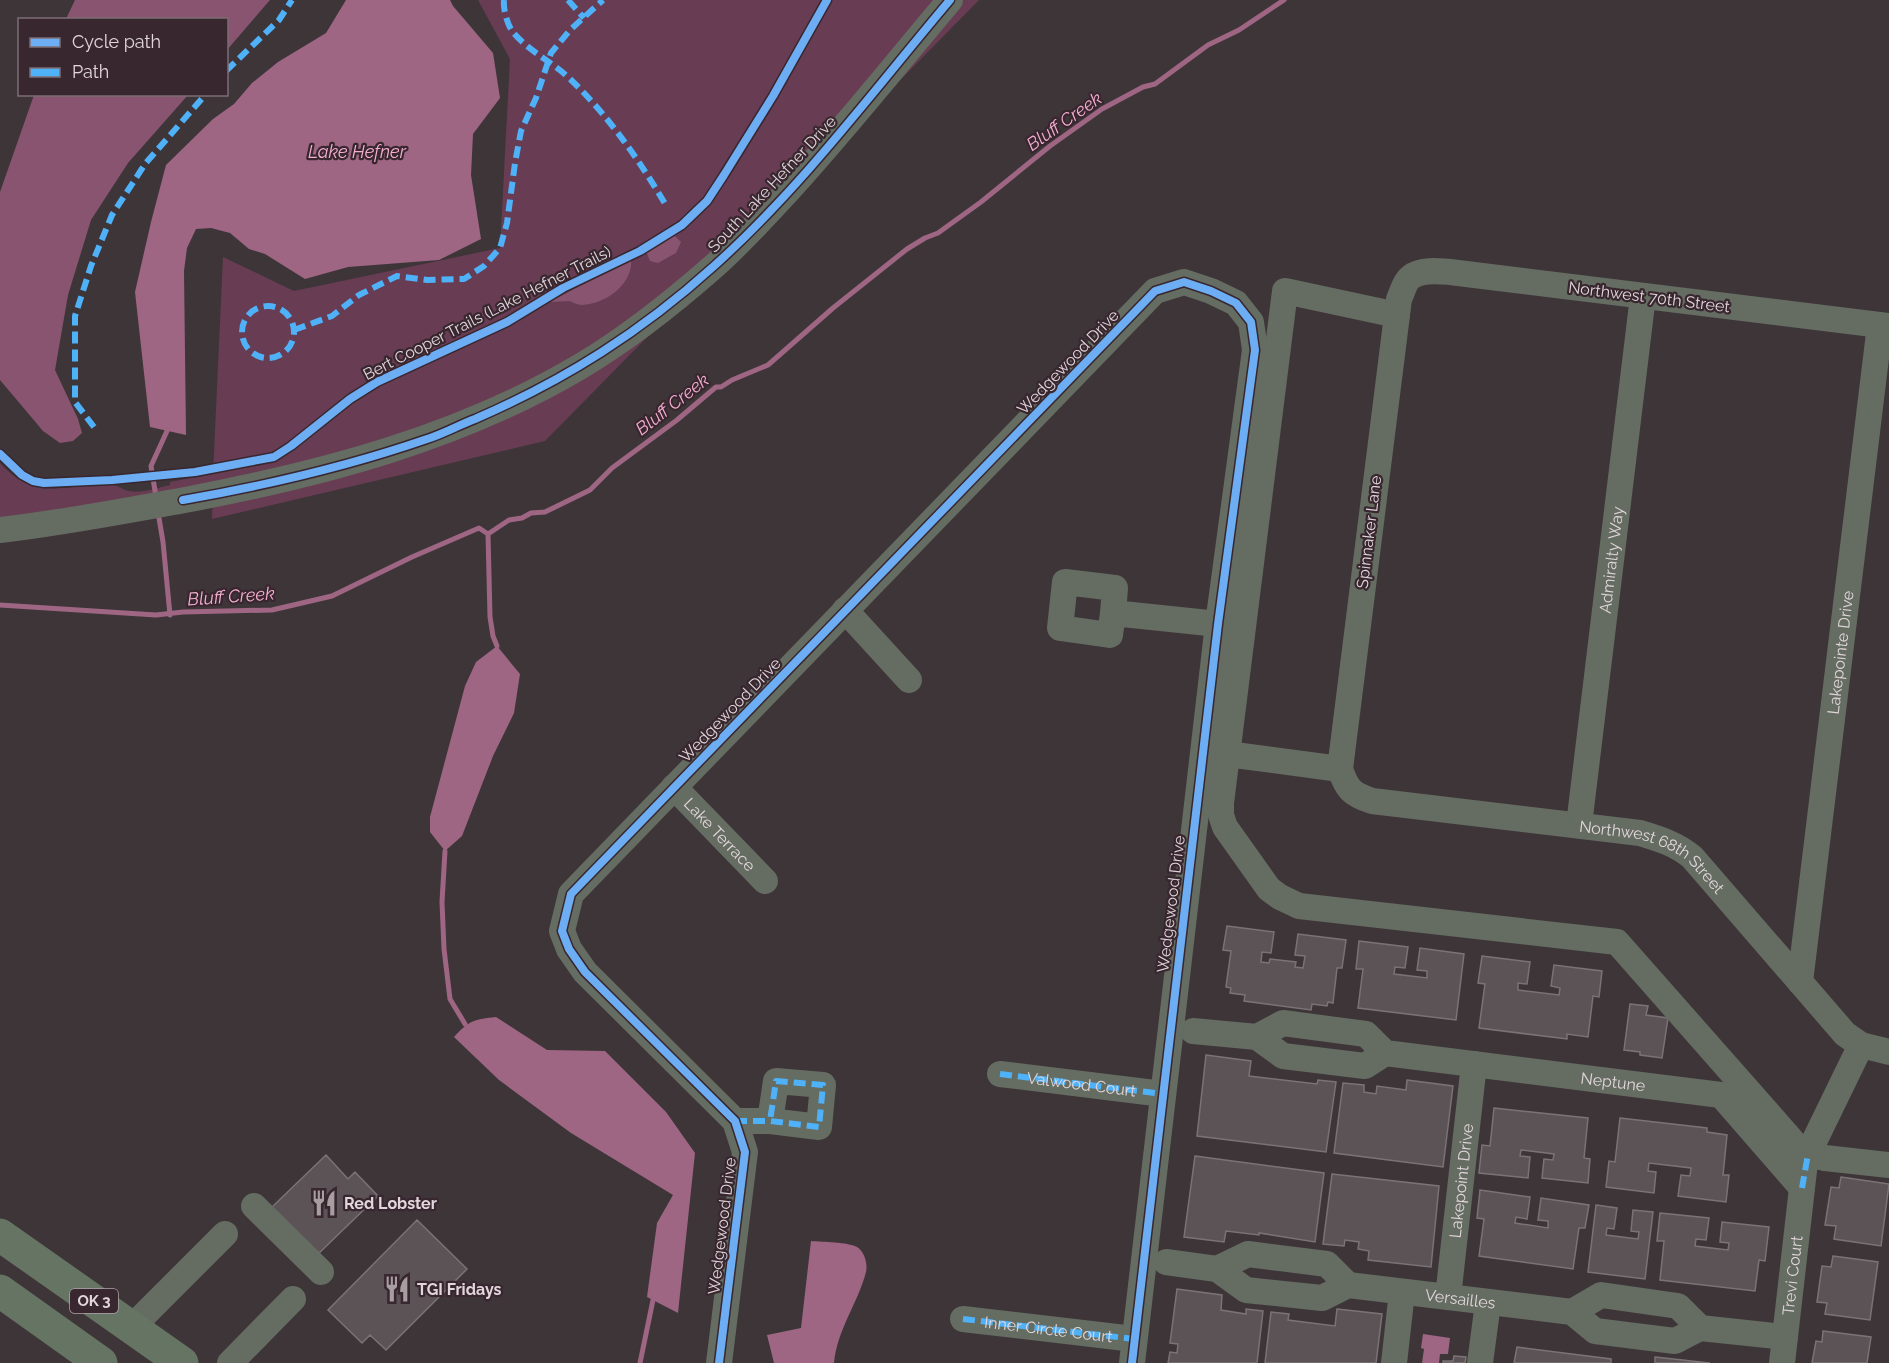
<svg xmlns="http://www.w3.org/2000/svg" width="1889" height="1363" viewBox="0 0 1889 1363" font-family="Raleway,sans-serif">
  <rect width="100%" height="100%" fill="#3e3539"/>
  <path fill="#683c53" d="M478,0H979L545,441L212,519L213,484L134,500L0,518V463C37,504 66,483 112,485C118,485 123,490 129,491C142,494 157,488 170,485V482L213,474L223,257L294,291L500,248L510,59Z"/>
  <path fill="#89546f" d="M75,0H270L227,50L226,20L66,19Z
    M34,95H188L128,163L91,220L68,295L55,370L78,419L82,433L73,441L60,443L43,431L0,380V192Z
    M674,235L681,242L676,253L658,263L650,261L646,251Z
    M631,258C634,284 606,304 582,305C577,305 573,302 569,301C563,301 556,302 550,302Z"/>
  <path fill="#9e6683" d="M346,0H450L453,6L493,53L500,98L473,134L471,175L481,239L439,260L348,267L305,279L265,254L249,249L230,233L211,228L196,229L187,248L184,271L186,435L150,427L135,292L151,222L166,165L213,119L234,104L252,83L278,62L326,33Z
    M497,646L520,674L514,713L493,756L462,836L445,851L430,832V817L465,686L476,662Z
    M496,1017L547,1050L605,1051L666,1112L695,1153L678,1313L647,1297L657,1223L673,1195L571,1133L499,1080L454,1037C468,1021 475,1019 496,1017Z
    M811,1241C823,1242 847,1242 857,1247C864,1251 868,1263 866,1272C858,1303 837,1330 834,1363H774L767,1335L801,1328Z
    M1423,1334L1450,1338L1448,1354H1440L1439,1363H1422L1424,1349L1421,1348Z"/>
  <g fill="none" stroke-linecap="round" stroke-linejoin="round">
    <path stroke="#9e6683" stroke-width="5" d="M156,497L151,466L167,431
      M158,512L163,542L170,615
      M488,534L490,617L493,636L497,646
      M0,605L156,615L183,612L272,610L332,596L412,557L479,528L488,534L509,520L522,518L531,513L545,512L590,490L612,468L677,420L716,387H721L732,380L768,365L833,308L907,249L925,238L938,233L981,202L1050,146L1102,109L1143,87L1155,84L1208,45L1239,30L1284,0
      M445,851L442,902L444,949L450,999L465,1024
      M640,1363L653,1300"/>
  </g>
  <path fill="#5c5357" stroke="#7a7376" stroke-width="1.5" d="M1227,926L1274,932L1271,953L1262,952L1261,962L1269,963L1270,959L1296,962L1295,967L1303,968L1305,956L1295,955L1298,934L1346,940L1342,968H1337L1333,1003L1328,1002L1327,1006L1312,1004L1311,1010L1244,1001L1245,995L1230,993L1231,988L1226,987L1231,951L1223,950Z
    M1359,941L1408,947L1405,968L1395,967L1394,974L1427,978V971L1417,970L1420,948L1464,954L1456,1020L1358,1008L1363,969H1356Z
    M1482,956L1530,962L1527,984L1518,983V990L1559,995L1560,988L1551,986L1554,965L1602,971L1599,997L1593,996L1588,1037L1567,1034V1039L1479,1028L1485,984L1478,983Z
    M1630,1004L1648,1006L1646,1015L1668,1018L1662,1058L1640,1055V1052L1624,1050Z
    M1206,1055L1251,1061L1249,1076L1317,1084L1318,1080L1336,1082L1326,1152L1197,1136Z
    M1407,1080L1453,1086L1443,1167L1334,1153L1343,1083L1364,1085V1092L1376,1094L1377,1086L1406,1090Z
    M1494,1108L1588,1118L1584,1158L1590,1159L1588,1183L1542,1178L1544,1159L1553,1160L1554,1154L1521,1150L1520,1156L1530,1157L1528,1178L1479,1173L1482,1145L1490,1146Z
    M1620,1118L1707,1128V1132L1727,1135L1723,1175H1729L1726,1202L1678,1196L1681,1175L1690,1176L1691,1168L1649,1163L1648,1171L1656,1172L1654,1193L1606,1187L1609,1161L1615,1162Z
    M326,1155L348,1179L355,1172L378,1196L316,1256L270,1209Z
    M1195,1156L1324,1173L1315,1242L1259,1233V1235L1226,1231L1224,1242L1184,1237Z
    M1332,1174L1439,1186L1431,1267L1368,1260L1369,1251L1358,1249L1359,1242L1345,1240L1344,1246L1323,1244Z
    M1841,1177L1889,1184L1881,1246L1834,1239L1836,1226L1825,1225L1831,1187L1839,1188Z
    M1480,1190L1530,1197L1527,1219L1516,1217L1515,1223L1548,1228V1221L1538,1220L1541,1198L1589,1205L1585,1228H1579L1573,1269L1479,1256L1484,1219L1477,1218Z
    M1596,1205L1617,1208L1614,1229L1607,1228L1606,1235L1638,1239L1639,1232L1631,1231L1633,1210L1653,1212L1645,1279L1588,1272Z
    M1660,1213L1709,1218L1706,1240L1696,1239L1695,1246L1728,1250L1729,1243L1720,1242L1722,1222L1769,1227L1765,1261L1759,1260L1755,1291L1660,1280L1664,1241H1657Z
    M417,1220L467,1269L386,1350L370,1335L362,1343L328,1310Z
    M1833,1256L1878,1262L1870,1320L1825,1314L1827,1303L1817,1302L1822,1266L1831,1267Z
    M1177,1289L1222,1295L1221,1310L1246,1314V1309L1263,1311L1257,1363H1168L1170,1352L1177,1353L1178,1344L1170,1343Z
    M1337,1309L1382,1314L1376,1363H1265L1271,1312L1289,1314L1288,1320L1335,1326Z
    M1823,1331L1871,1337L1867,1363H1812L1816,1341L1822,1342Z
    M1517,1347L1611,1359V1363H1514Z
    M1454,1356L1466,1357L1465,1363H1443V1361H1453Z
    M1655,1357L1710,1363H1655Z"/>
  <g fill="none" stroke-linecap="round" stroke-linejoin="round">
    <g stroke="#656c62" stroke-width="26">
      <path d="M1397,315L1285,291L1221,803V815L1225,827L1269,889L1280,897L1299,906L1617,942L1795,1144L1808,1154L1825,1158L1889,1165"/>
      <path id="s1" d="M1889,326L1450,272C1438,271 1421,269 1411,277C1405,281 1402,293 1399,299L1340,769C1347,789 1351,794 1372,801L1640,833C1660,839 1676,844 1692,857L1845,1034L1861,1045L1889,1052"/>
      <path d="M0,530C62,523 123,511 185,500C322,474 460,438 581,366C628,338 672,303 713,267C738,245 761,220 784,195C842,132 895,65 950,0"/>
      <path d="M845,610L909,680"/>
      <path d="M1113,613L1110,635L1060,628L1065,582L1115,588L1113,613L1218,624"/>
      <path d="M1227,754L1340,769"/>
      <path id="s2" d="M674,787L765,881"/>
      <path id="s3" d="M1579,825L1643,296"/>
      <path id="s4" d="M1800,982L1880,325"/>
      <path d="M1193,1031L1257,1037L1283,1056L1365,1066L1385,1053"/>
      <path id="s5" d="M1257,1037L1283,1023L1366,1034L1385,1053L1721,1095L1802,1188"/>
      <path id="s6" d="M1000,1074L1163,1094"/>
      <path d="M735,1121H770L819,1127L823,1085L776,1081L770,1121"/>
      <path d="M254,1206L321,1272"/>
      <path id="s7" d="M1166,1262L1217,1269L1246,1290L1322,1298L1348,1285L1572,1312L1595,1331L1675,1341L1700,1328L1785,1337"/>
      <path d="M1217,1269L1248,1254L1327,1264L1348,1285"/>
      <path id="s8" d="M1448,1297L1474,1064"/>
      <path d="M1572,1312L1601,1295L1678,1306L1700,1328"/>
      <path id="s9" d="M963,1319L1134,1339"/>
      <path d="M132,1327L225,1234"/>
      <path d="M230,1363L293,1299"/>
      <path d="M719,1363L745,1152L735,1121L585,972L569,949L562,931L571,894L1155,291L1184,282L1211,291L1236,303L1251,322L1255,350L1218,624L1132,1363"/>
      <path d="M1394,1363L1402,1292"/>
      <path d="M1480,1363L1488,1303"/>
      <path id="s10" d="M1782,1363L1805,1162L1808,1154L1861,1045"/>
    </g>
    <path stroke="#667464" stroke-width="33" d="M0,1235L182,1363
      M0,1291L101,1363"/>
    <path stroke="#4fb1f8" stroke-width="6" stroke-dasharray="12 6" stroke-linecap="butt" d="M504,0C503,9 507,23 512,31C528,51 551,61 569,78C608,115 640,161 667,207
      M568,0L584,18
      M226,71L279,20L292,0
      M242 332a26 26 0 1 1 52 0a26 26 0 1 1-52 0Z
      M294,330L332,316L359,295L397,276L427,280L464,279L484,266L500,248L507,223L515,163L521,131L536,98L551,53L570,30L603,0
      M94,427L75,402V316L91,266L112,215L145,164L206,94
      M1000,1074L1163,1094
      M735,1121H770L819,1127L823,1085L776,1081L770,1121
      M1802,1188L1808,1154
      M963,1319L1134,1339"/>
    <g stroke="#38272f" stroke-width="11">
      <path id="cycleway" d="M0,454L22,475L33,481L44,483L112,480L195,472L274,457L291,446L350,399L377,382L507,322L563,288L640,251L682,225L707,201L724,175L773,96L827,0
        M183,500C263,486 349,466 427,439C443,434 459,425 475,419C565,380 641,332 714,266C802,187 874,90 950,0
        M719,1363L745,1152L735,1121L585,972L569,949L562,931L571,894L1155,291L1184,282L1211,291L1236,303L1251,322L1255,350L1218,624L1132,1363"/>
    </g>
    <use href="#cycleway" stroke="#6dadf4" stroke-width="8"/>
  </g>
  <defs>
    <g id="restaurant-bare" transform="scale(2.07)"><path d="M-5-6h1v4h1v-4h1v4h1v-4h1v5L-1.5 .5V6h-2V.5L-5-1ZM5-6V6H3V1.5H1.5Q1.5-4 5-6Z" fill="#a89ea2" stroke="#38272f" stroke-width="2.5" paint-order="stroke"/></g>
  </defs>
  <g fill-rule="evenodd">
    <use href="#restaurant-bare" x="324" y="1203"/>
    <use href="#restaurant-bare" x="397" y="1289"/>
  </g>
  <g text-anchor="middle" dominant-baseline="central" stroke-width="4.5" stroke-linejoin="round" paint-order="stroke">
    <rect fill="#38272f" stroke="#aea2a7" stroke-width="1.5" x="70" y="1289" width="48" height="24" rx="4.5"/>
    <g font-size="15" font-weight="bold" fill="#e1d6db">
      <text x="94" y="1301">OK 3</text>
    </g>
    <g font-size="16" fill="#e1d6db" stroke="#38272f">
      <text transform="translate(772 184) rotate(-47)">South Lake Hefner Drive</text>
      <text transform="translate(1649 297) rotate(7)">Northwest 70th Street</text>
      <text transform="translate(487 313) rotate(-27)">Bert Cooper Trails (Lake Hefner Trails)</text>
      <text transform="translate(1068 362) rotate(-46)">Wedgewood Drive</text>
      <text transform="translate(1369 532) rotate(-83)">Spinnaker Lane</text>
      <text stroke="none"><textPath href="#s3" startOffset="267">Admiralty Way</textPath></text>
      <text stroke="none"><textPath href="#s4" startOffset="332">Lakepointe Drive</textPath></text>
      <text transform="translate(730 710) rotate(-46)">Wedgewood Drive</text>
      <text stroke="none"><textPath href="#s2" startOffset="66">Lake Terrace</textPath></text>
      <text stroke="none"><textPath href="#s1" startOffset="1320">Northwest 68th Street</textPath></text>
      <text transform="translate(1171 904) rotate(-83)">Wedgewood Drive</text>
      <text stroke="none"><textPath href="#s5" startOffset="370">Neptune</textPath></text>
      <text stroke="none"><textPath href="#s6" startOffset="82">Valwood Court</textPath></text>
      <text stroke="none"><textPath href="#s8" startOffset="117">Lakepoint Drive</textPath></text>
      <text transform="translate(722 1226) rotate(-83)">Wedgewood Drive</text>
      <text stroke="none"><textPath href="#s10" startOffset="88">Trevi Court</textPath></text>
      <text stroke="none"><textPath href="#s7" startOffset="306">Versailles</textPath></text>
      <text stroke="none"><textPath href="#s9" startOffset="86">Inner Circle Court</textPath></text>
    </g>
    <g font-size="16" font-weight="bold" fill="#e1d6db" stroke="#38272f" text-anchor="start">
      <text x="344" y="1203">Red Lobster</text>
      <text x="417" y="1289">TGI Fridays</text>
    </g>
    <g font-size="18" font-style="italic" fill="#f5aed2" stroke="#38272f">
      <text transform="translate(1064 121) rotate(-35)">Bluff Creek</text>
      <text x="357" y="151">Lake Hefner</text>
      <text transform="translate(672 404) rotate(-38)">Bluff Creek</text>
      <text transform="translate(231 596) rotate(-4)">Bluff Creek</text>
    </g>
  </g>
  <rect x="18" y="18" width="210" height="78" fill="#38272f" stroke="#7c6d74" stroke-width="1.5"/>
  <rect x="30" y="38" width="30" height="9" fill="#6dadf4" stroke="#7c6d74" stroke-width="1.5"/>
  <text x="72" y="48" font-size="18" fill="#e1d6db">Cycle path</text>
  <rect x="30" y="68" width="30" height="9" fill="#4fb1f8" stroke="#7c6d74" stroke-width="1.5"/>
  <text x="72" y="78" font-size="18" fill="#e1d6db">Path</text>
</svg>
